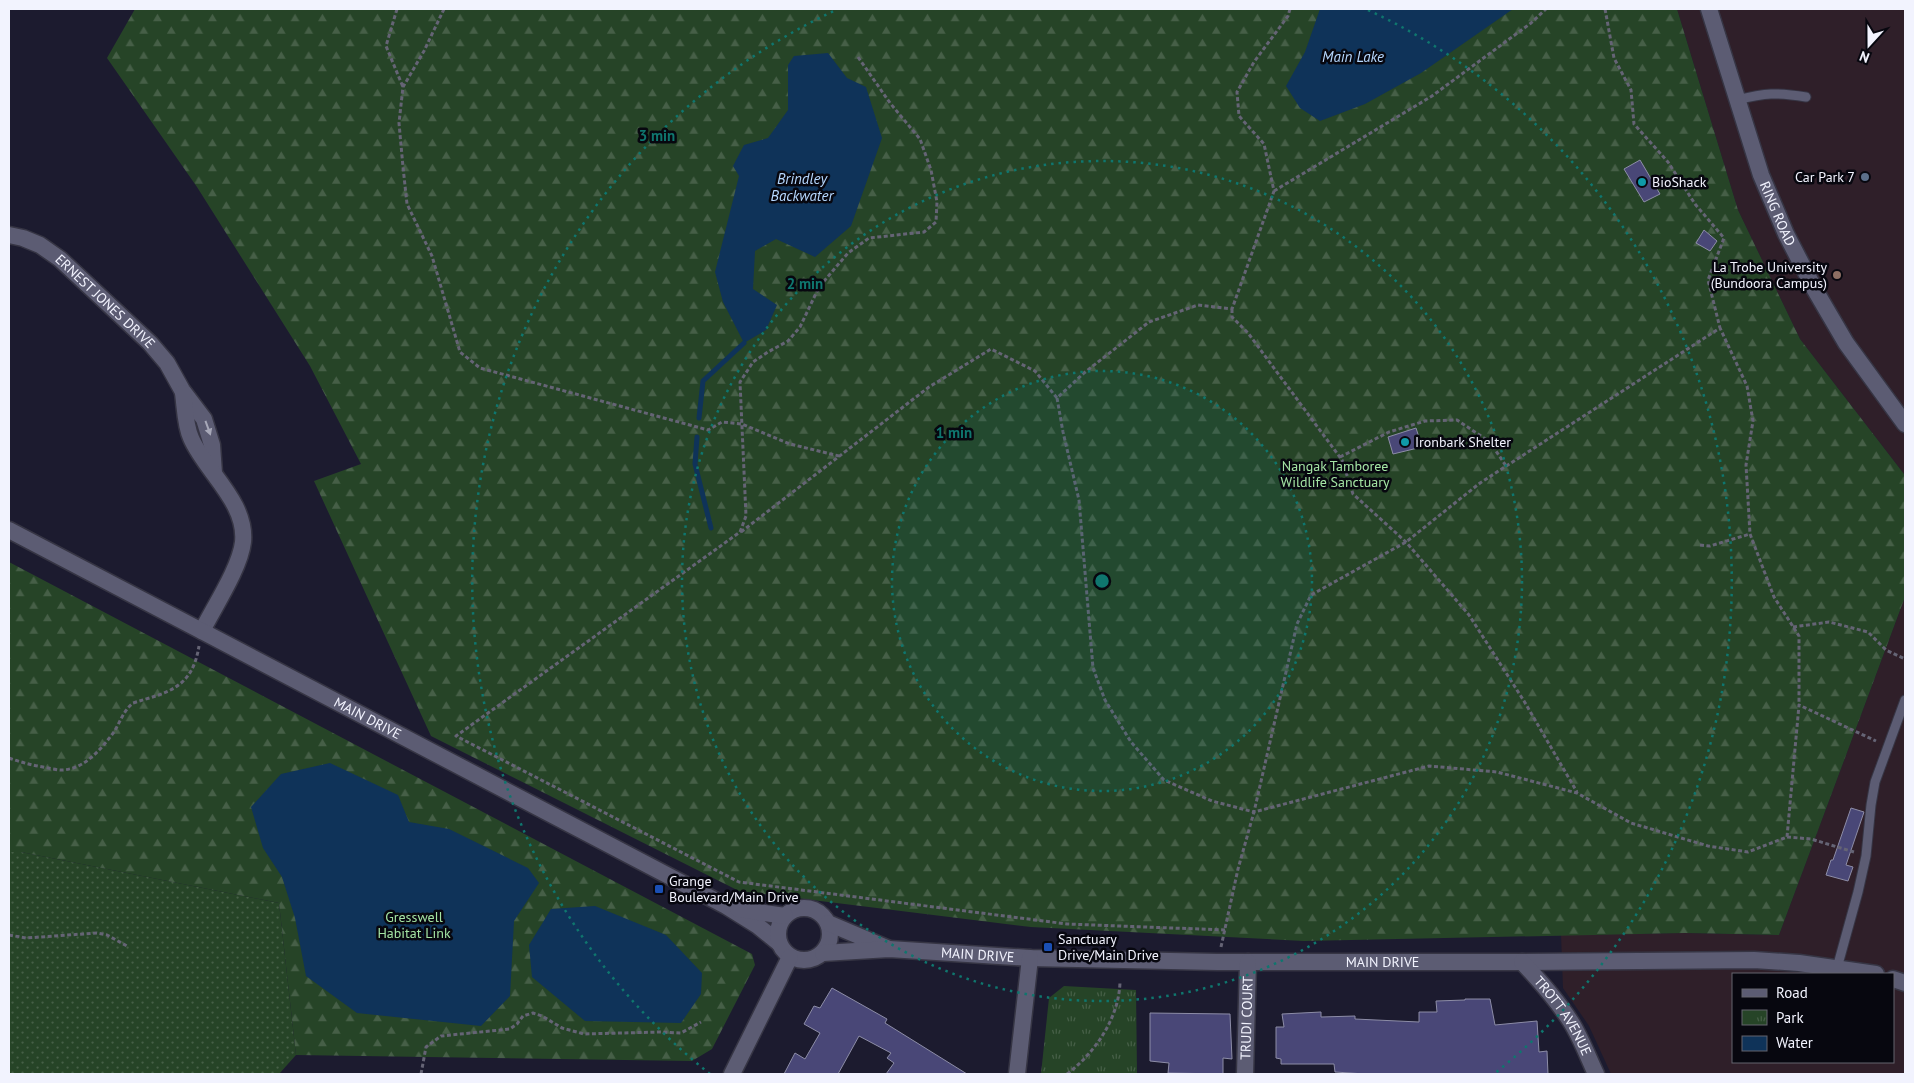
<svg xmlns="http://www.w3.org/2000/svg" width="1914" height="1083" viewBox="0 0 1914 1083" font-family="'PT Sans',sans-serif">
  <defs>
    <pattern id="grass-dots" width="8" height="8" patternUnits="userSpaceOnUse" patternTransform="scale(1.25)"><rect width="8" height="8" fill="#264427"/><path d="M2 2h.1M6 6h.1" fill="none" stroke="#465f47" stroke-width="1.8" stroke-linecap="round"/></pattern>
    <pattern id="forest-firs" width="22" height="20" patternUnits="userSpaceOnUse" patternTransform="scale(1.25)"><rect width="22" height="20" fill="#264427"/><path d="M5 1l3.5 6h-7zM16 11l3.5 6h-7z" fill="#465f47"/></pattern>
    <pattern id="park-tufts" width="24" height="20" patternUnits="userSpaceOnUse" patternTransform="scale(1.25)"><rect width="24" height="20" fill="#264427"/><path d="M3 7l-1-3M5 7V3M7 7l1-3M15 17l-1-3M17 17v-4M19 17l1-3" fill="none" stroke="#465f47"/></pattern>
  </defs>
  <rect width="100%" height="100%" fill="#1c1b2f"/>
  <path fill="#2f1f29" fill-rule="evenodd" d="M1677,9H1905V492L1904,474L1800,339L1738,210Z
    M1905,597V1074H1611L1589,1026L1563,988L1561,935L1685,933L1779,935ZM1733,974H1893V1062H1733Z"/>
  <path fill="url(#grass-dots)" d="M9,852H21L279,903L296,1055L279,1074H9Z"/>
  <path fill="url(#forest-firs)" d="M135,9H1677L1738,210L1800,339L1904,474L1905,597L1779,935L1685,933L1304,941L1031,927L739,891L431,736L314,481L361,464L310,366L197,187L107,58Z
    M9,562L752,954L755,965L712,1049L692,1061L296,1055L279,903L21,852H9Z"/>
  <path fill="url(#park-tufts)" d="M1064,986L1136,990L1137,1074H1041L1049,998Z"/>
  <path fill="#0f3359" d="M1320,9H1513L1421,73L1365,104L1320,121L1300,108L1286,86L1305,52Z
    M828,53L847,78L866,87L882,138L851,226L815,257L776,239L755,251L753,289L777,305L766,330L744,343L723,302L715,272L739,176L733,166L744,145L768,138L788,110V65L794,56Z
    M330,763L398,795L409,822L449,829L528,868L539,883L514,921L510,996L481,1026L357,1013L306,976L295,918L282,877L263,848L251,807L281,774Z
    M595,906L666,935L702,973L701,994L681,1023L585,1021L532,977L529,945L551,909Z"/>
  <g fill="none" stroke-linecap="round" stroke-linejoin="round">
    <path stroke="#0f3359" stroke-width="5" d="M699,418L703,381L744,343
      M697,437L695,464L711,528"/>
  </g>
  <path fill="#494777" stroke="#8d8da7" d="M1640,160L1660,194L1644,202L1624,169Z
    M1704,230L1717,241L1710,251L1696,243Z
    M1416,428L1422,447L1393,454L1388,437Z
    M1851,808L1864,812L1846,865L1853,867L1848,881L1826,875L1831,860H1833Z
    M832,988L887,1019L885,1023L967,1074H886L894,1063L887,1058L891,1053L859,1036L838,1074H784L795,1053L805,1059L820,1033L804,1024L814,1006L820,1008Z
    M1465,999H1490L1495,1025L1537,1021L1539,1052L1547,1051L1548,1074H1365L1335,1072L1334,1064H1281V1059L1276,1058V1027H1284L1282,1014L1321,1012V1017L1355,1016V1019L1419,1022V1012H1437L1436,1001L1465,1000Z
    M1150,1013L1230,1014L1232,1059L1223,1058V1074L1168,1073L1169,1063L1150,1061Z"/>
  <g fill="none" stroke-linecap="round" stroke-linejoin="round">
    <g stroke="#363544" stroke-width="11">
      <path id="lane" d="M1736,100C1766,93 1776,92 1806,97
        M1837,968L1858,892L1866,856L1871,805L1875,782L1905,700"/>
    </g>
    <g stroke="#363544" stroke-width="19">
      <g id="street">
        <path id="s1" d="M1709,9L1761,175L1786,234L1815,290L1846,343L1905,424"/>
        <path id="s2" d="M9,235L23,238L40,245L60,259L150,343L167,363L182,390L204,419L212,445L214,473"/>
        <path d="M183,393C185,407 185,425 191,438C205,471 247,502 243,542C240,568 214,607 202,631"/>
        <path id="s3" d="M9,530L726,906L758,926L779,943"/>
        <circle cx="804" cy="934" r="26"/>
        <path d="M738,909L785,916"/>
        <path d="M828,923L887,948"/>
        <path id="s4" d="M823,953L889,949L1030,958L1217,962H1522L1754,960L1799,963L1876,974"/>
        <path id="s5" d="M1522,962C1540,981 1557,1000 1571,1022C1581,1038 1588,1057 1596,1074"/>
        <path d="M1893,979L1905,983"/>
        <path d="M732,1074L790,957"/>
        <path d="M1017,1074L1030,958"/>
        <path id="s6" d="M1245,1074L1248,962"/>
      </g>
    </g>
    <path stroke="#656475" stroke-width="3" stroke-dasharray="4 2.5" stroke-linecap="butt" d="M397,9L386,46L403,87
      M444,9L424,51L403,87L399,123L403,167L407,204L432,256L460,352L480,368L708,430L722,422L742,424L790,444L839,456
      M1290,9L1288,16L1254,62L1237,92L1239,116L1264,144L1274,191L1232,309L1198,305L1149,322L1084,373L1057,398L1063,432L1079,500L1093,668L1105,700L1131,742L1164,780L1212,801L1254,812L1297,624L1311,595L1406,542L1480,483L1720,328L1747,386L1753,421L1746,465L1750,534L1774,597L1799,636V705
      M1605,9L1614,58L1631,90L1634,124L1668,162L1695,204L1724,238L1708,280L1720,328
      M858,57L890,103L920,139L931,170L937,202L936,222L924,232L869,238L848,253L819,287L800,327L788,341L768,352L753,362L740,382L746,516L740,532L456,736L739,882L1067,924L1225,930
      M1274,191L1432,96L1531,23L1546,9
      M1232,309V317L1248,333L1342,460L1353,494L1406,542L1469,615L1524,701L1577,792
      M1340,457L1389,432L1425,421L1457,420L1490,442L1506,466
      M741,532L929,387L991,349L1035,371L1057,398
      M1700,545L1710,546L1750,534
      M1793,627L1829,622L1868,632L1886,650L1905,659
      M9,758C20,762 31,765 43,767C49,768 56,770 62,770C85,769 101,749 114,732C120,722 124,710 133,703C168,692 192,689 199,646
      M1787,837L1811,839L1854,852
      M9,935L26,938L97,933L107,935L127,946
      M1221,947L1238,869L1254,812L1429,766L1497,772L1577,793L1631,823L1708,846L1748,852L1787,837L1799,705L1876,741
      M421,1074L426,1047L441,1036L510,1029L517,1024L523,1016L533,1013L542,1016L562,1028L584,1034L660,1032L681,1033L701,1022
      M1067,1074C1095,1053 1119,1018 1120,982"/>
    <use href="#lane" stroke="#5c5c73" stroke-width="9"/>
    <use href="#street" stroke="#5c5c73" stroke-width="16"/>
  </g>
  <defs><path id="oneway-solid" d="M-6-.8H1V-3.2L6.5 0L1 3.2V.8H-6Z" transform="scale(1.25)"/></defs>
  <use fill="#a7a8b8" href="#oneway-solid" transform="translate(208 428) rotate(70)"/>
  <circle cx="1102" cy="581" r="210" fill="#0f766e" fill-opacity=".12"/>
  <g fill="none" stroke="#0f766e" stroke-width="2.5" stroke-dasharray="2.5 5">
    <circle cx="1102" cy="581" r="210"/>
    <circle cx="1102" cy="581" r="420"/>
    <path d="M710 1074A630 630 0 0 1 836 10M1368 10A630 630 0 0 1 1494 1074"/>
  </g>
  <circle fill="#5c6f8a" stroke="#07070f" stroke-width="2" cx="1865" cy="177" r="5"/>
  <g fill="#0f9aa8" stroke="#07070f" stroke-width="2">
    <circle cx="1642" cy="182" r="5"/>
    <circle cx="1405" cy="442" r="5"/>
  </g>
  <circle fill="#8d6e63" stroke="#07070f" stroke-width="2" cx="1837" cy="275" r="5"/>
  <g fill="#1a4fb4" stroke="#07070f" stroke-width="2">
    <rect x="654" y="884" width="10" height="10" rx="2.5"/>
    <rect x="1043" y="942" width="10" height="10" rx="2.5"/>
  </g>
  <g text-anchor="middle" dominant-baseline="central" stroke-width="5" stroke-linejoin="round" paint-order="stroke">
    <g font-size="14" fill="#f2f3fe" stroke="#07070f" text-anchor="start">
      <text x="1855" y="177" text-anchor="end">Car Park 7</text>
      <text x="1652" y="182">BioShack</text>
      <text x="1827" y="267" text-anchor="end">La Trobe University<tspan x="1827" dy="16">(Bundoora Campus)</tspan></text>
      <text x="1415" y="442">Ironbark Shelter</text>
      <text x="669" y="881">Grange<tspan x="669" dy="16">Boulevard/Main Drive</tspan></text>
      <text x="1058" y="939">Sanctuary<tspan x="1058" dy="16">Drive/Main Drive</tspan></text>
    </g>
    <g font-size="14" fill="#f2f3fe" stroke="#07070f">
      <text stroke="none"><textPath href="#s1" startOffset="216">RING ROAD</textPath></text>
      <text stroke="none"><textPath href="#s2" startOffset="119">ERNEST JONES DRIVE</textPath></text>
      <text stroke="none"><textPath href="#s3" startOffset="405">MAIN DRIVE</textPath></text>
      <text stroke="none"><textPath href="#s4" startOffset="155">MAIN DRIVE</textPath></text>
      <text stroke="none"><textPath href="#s4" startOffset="560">MAIN DRIVE</textPath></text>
      <text stroke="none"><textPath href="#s5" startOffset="68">TROTT AVENUE</textPath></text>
      <text stroke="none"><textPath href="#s6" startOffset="56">TRUDI COURT</textPath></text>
    </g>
    <g font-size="14" fill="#a4e4a4" stroke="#07070f">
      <text x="1335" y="466">Nangak Tamboree<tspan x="1335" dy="16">Wildlife Sanctuary</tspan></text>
      <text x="414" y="917">Gresswell<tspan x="414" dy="16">Habitat Link</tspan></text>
    </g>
    <g font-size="15" font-style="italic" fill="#b6d8ff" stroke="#07070f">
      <text x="1353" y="56">Main Lake</text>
      <text x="802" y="178">Brindley<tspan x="802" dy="17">Backwater</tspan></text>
    </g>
  </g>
  <circle cx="1102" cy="581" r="8" fill="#0f766e" stroke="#07070f" stroke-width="2.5"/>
  <g font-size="15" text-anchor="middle" font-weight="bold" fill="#0f766e" stroke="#07070f" stroke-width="5" stroke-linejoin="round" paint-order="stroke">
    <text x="657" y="141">3 min</text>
    <text x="805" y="289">2 min</text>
    <text x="954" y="438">1 min</text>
  </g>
  <rect width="1914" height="1083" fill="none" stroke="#f2f3fe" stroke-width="20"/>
  <rect x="1732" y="973" width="162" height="90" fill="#07070f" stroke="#65656f"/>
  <rect x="1742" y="989" width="25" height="8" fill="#5c5c73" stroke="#65656f"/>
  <text x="1776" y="998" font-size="15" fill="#f2f3fe">Road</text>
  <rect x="1742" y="1010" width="25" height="15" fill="url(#park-tufts)" stroke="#65656f"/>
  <text x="1776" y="1023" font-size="15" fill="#f2f3fe">Park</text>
  <rect x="1742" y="1036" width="25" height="15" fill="#0f3359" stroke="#65656f"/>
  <text x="1776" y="1048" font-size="15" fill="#f2f3fe">Water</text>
  <g transform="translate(1869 45) rotate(201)" stroke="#07070f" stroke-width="4" paint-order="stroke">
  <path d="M0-4L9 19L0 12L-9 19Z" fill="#f2f3fe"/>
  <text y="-8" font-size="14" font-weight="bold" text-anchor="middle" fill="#f2f3fe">N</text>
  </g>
</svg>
